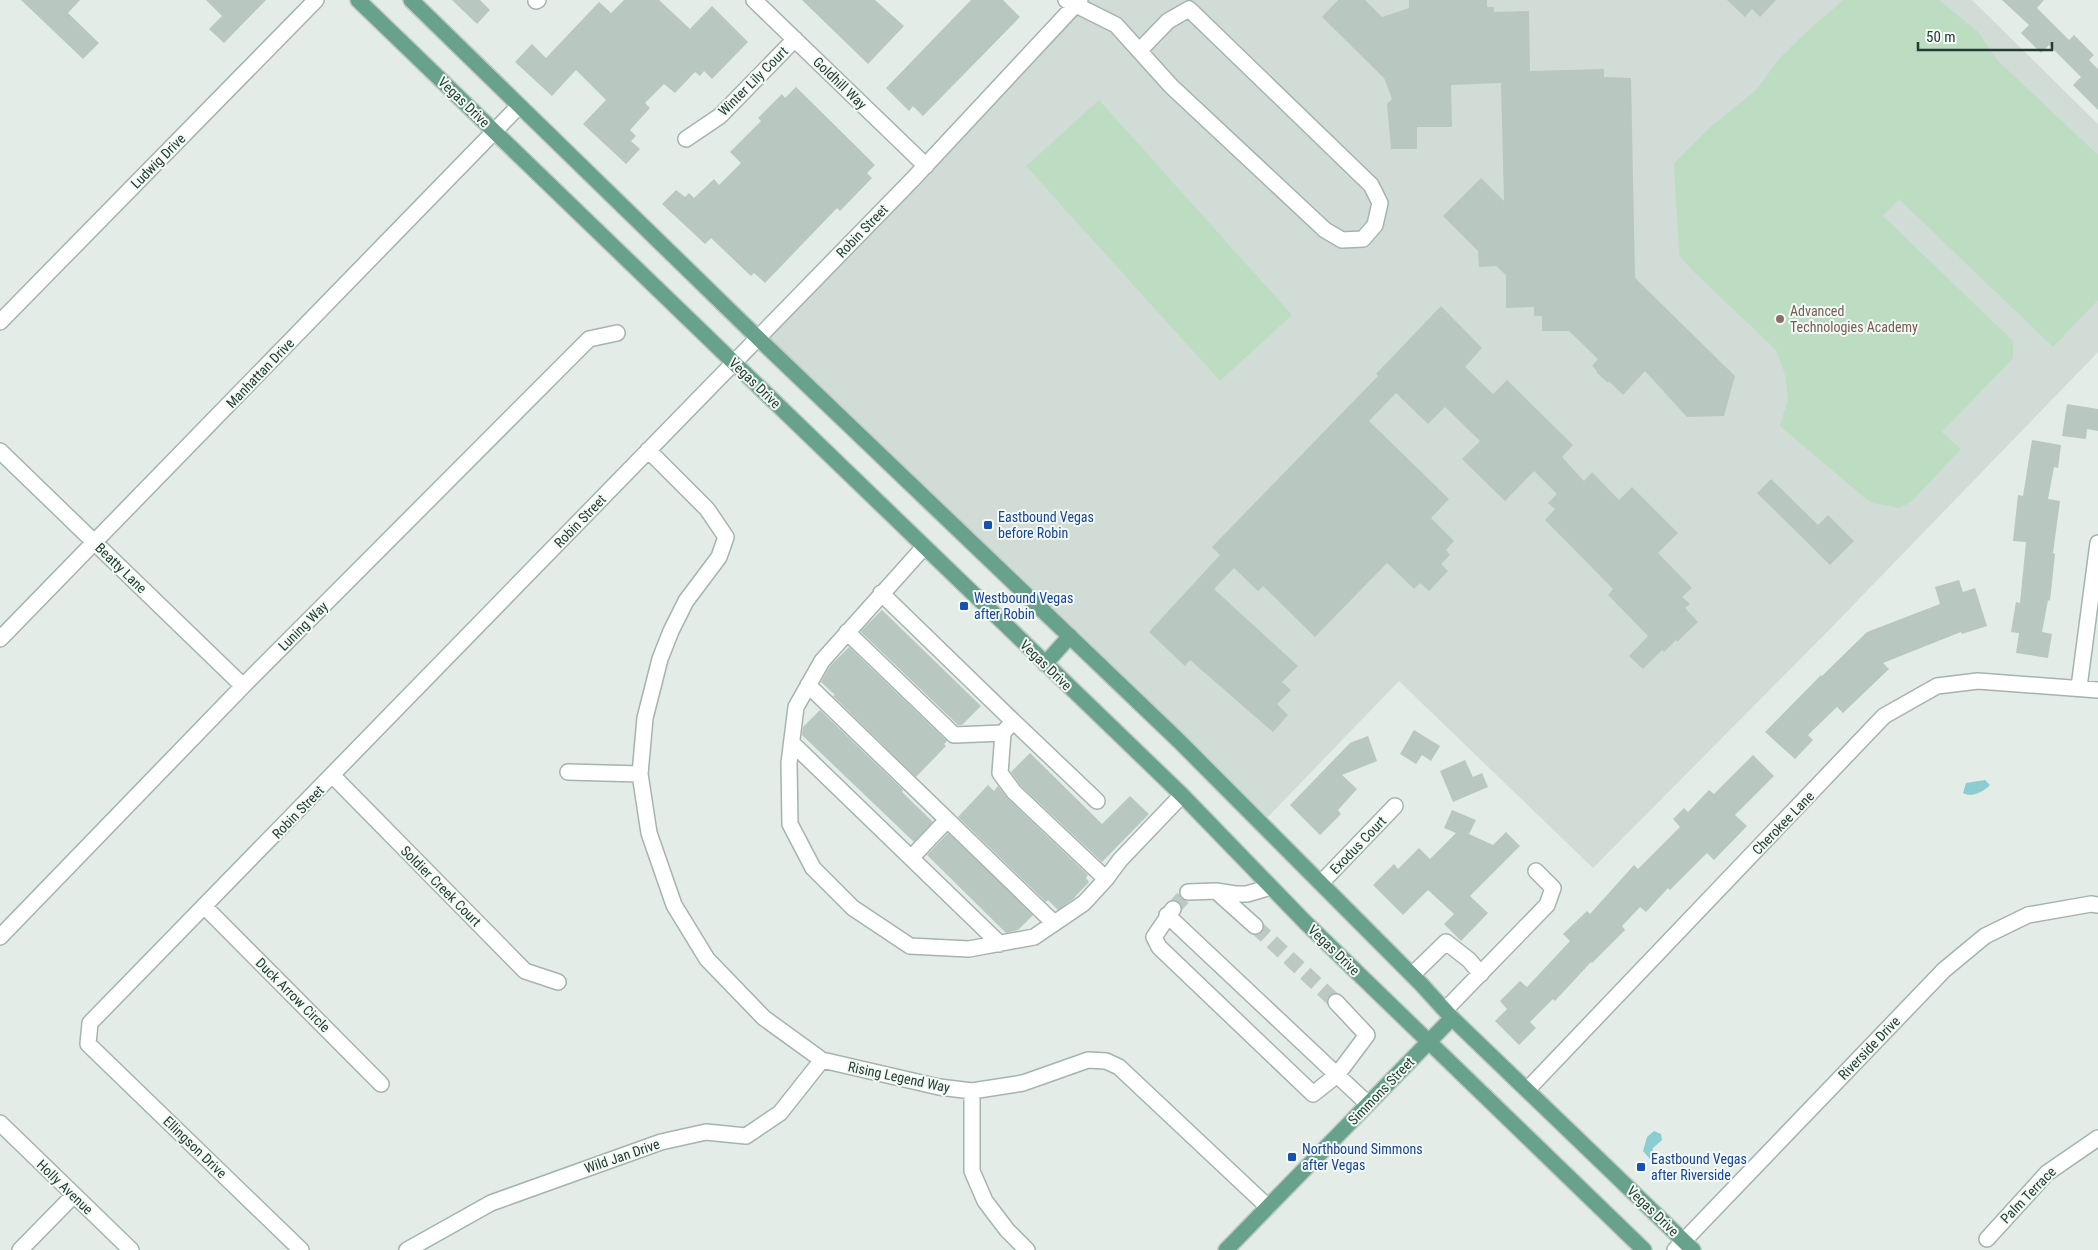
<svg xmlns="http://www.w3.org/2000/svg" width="2098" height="1250" viewBox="0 0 2098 1250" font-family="'Roboto Condensed',sans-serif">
  <rect width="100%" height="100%" fill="#e3ece7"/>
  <path fill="#d1dcd6" d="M1080,0H1972L2098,124V352L1830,629L1593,868L1399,681L1262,823L758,338Z"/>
  <path fill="#bcddc1" d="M1843,0H1939L1978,32L1998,61L2098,155V300L2053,347L1899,199L1883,216L2013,341V358L1942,432L1961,449L1912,501L1900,508L1874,503L1866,499L1780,426L1788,399L1786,378L1776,350L1692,270L1679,255L1674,163L1709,128L1756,90L1779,59L1801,37Z
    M1099,100L1292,315L1220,381L1026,166Z"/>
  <path fill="#8bcdd1" d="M1985,780L1990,785C1983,792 1972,798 1963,793L1966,783Z
    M1654,1131L1661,1134L1662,1140L1653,1148L1652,1153L1654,1156L1651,1160L1643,1151L1647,1137Z"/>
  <path fill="#b8c7c0" d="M21,0H80L68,13L99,43L83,59Z
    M206,0H266L224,43L209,29L222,16Z
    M452,0H480L490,10L477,24Z
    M624,0H659L690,29L712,6L748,42L712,79L704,71L700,76L695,72L675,93L664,84L645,103L650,108L630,130L636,136L631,141L640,149L626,164L583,124L606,100L576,70L552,96L515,62L532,44L546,58L599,2L611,13Z
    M802,0H875L904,26L868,64Z
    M971,0H1003L1020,17L923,116L913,106L909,111L886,88Z
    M1338,0H1365L1382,17L1409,8V0H1487V7H1494V12L1529,11L1530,71L1604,69V77L1631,78L1635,278L1735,376L1724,416L1687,417L1645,371L1623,395L1609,381L1608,383L1596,372L1597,371L1592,366L1598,359L1569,331H1542V316H1534V307L1506,308V275L1496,266L1479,267L1478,251L1443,216L1481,178L1504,201L1501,83L1451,85L1452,127H1417V149H1391L1387,104L1392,99L1384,78L1322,17Z
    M1727,0H1776L1760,17L1752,9L1745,17Z
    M2002,0H2044L2037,8L2069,40L2074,35L2094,55L2089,60L2098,69V110L2073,85L2081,77L2049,45L2041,53L2021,33L2029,25Z
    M796,87L875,165L867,173L872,178L840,211L837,208L765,283L754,273L751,276L711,238L705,244L662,204L676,190L685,197L689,193L694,198L714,179L719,185L741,163L730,152L761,121L758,118L782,94L785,98Z
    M1441,306L1482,348L1465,367L1493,394L1507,380L1573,445L1562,457L1584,481L1592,472L1619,500L1632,487L1678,533L1658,553L1692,588L1682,597L1690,604L1685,608L1698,622L1677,642L1676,640L1664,652L1662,650L1643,669L1629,656L1648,636L1608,595L1613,589L1545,520L1555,509L1548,503L1557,494L1534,471L1505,501L1462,459L1480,441L1445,407L1428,424L1396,393L1369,421L1449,499L1431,518L1454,541L1446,550L1450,555L1441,564L1448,571L1429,591L1420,583L1414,589L1387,563L1315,637L1263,586L1258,591L1234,568L1214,589L1298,666L1282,682L1291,690L1277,704L1288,715L1273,732L1190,660L1185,666L1149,632L1220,555L1212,547L1378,376L1376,374Z
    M2067,404L2098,409V431L2087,429L2086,439L2062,436Z
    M2032,440L2061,445L2058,468L2054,467L2048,499L2060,501L2053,553L2055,554L2050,601L2048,600L2042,632L2052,634L2048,658L2016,653L2019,633L2011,632L2016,602L2020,603L2026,542L2013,541L2018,495L2023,496Z
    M1771,479L1818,525L1828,515L1854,541L1830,565L1757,493Z
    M1959,580L1963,592L1975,588L1987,626L1962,634L1961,632L1883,663L1889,669L1843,713L1837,707L1808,735L1813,740L1795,759L1765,732L1821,675L1822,676L1867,632L1940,604L1935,587Z
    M882,610L981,706L962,725H958L862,633L861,631Z
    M849,647L947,741L944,744L946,746L916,777L833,696L835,695L821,682L830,666Z
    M820,710L903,790L902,792L933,822L914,842L802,735L803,727Z
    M1414,730L1440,746L1431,761L1422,755L1416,764L1400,754Z
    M1368,736L1377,761L1342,775L1357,789L1338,810L1341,814L1320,835L1290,805L1350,743Z
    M1030,753L1102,824L1130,796L1149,814L1102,862L1021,786L1011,772Z
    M1753,755L1774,776L1735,815L1747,826L1714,860L1707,853L1670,890L1668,888L1646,912L1640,907L1622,926L1625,930L1592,963L1591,962L1555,1001L1553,999L1530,1022L1536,1028L1519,1045L1495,1021L1507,1009L1500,1001L1520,981L1527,987L1570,941L1563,934L1587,911L1590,914L1634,865L1638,869L1680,827L1673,819L1684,808L1688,812L1709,790L1714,794Z
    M1465,760L1473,777L1482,773L1488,787L1453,802L1440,771Z
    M988,785L994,791L998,786L1008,799L1088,875L1086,878L1089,882L1073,899L1058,910L1048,900L1046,902L958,817Z
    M1452,810L1476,820L1469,834L1493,845L1506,832L1520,846L1470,896L1488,913L1461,941L1444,924L1454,914L1428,890L1403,915L1373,885L1394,864L1398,869L1419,848L1430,859L1456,833L1444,828Z
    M948,833L1033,915L1018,930L1006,933L927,855Z"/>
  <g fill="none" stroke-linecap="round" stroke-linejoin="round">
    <path stroke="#bcc9c3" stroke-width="15" stroke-dasharray="15 8" stroke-linecap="butt" d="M1173,909L1188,892
      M1255,926L1336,1002"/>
    <g stroke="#a5b4ae" stroke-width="18">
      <path id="minor" d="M754,0L926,166
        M1066,0L1116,25L1171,86L1325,230L1342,240L1363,239L1375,225L1380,203L1371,185L1189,9L1168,21L1140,50
        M536,1L538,0
        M686,139L720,116L795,39
        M0,322L316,0
        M648,450L707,509L726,537L719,557L686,601L671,631L660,659L645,718L640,774L649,833L674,905L707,959L764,1018L822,1060L939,1087L972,1091L1023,1083L1088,1060L1106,1061L1119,1067L1268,1207
        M0,451L243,686
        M924,547L822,661L796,707L789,763L790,824L813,868L853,908L910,946L969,949L1034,937L1084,903L1106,879L1120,860L1182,795
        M881,593L1013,721
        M847,632L954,735L1003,733
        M0,639L519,106
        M808,685L1054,923
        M2079,687L2098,543
        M792,743L1000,944
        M568,772L640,774
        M333,776L525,971L558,982
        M1097,801L1013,721L1003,733L1000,773L1014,792L1106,879
        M911,858L947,820
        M1321,883L1395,806
        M1188,892L1216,891L1235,894H1247L1271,887
        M1217,892L1255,926
        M205,907L381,1084
        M1173,909L1154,937L1159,947L1313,1094L1337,1075L1368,1104
        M1167,915L1337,1075L1367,1035L1336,1002
        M0,937L243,686L589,339L617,333
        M1412,975L1446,942L1469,960L1481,974
        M1445,1010L1547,905L1553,888L1536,871
        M1527,1090L1884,716L1937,686L1978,681L2098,690
        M972,1091V1171L985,1201L1007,1230L1027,1250
        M0,1123L131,1250
        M1987,1239L2047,1173L2098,1138
        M20,1250L74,1195
        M301,1250L88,1044L90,1023L913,179L1080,0
        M407,1250L491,1203L661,1142L706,1132L746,1136L780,1113L822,1060
        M1675,1250L1944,970L1985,936L2028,915L2091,904L2098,905"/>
    </g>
    <g stroke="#c1c9c6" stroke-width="18">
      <path id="major" d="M358,0L1182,795L1305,922L1644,1250
        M411,0L758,338L1179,741L1421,984L1452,1018L1693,1250
        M1045,664L1070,636
        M1226,1250L1452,1018"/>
    </g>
    <use href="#minor" stroke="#fff" stroke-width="15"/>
    <use href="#major" stroke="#68a28d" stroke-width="15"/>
  </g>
  <circle fill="#8d6e63" stroke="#f3f9f5" stroke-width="2" cx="1780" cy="319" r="5"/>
  <g fill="#1a4fb4" stroke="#f3f9f5" stroke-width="2">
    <rect x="983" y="520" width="10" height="10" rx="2.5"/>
    <rect x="959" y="601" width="10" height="10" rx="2.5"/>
    <rect x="1287" y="1152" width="10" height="10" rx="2.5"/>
    <rect x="1636" y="1162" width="10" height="10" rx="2.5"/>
  </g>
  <g text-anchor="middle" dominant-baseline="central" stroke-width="4" stroke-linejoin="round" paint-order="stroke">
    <g font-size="14" fill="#223e34" stroke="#f3f9f5">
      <text transform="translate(753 81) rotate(-45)">Winter Lily Court</text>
      <text transform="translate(840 83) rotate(44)">Goldhill Way</text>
      <text transform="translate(464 102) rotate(44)">Vegas Drive</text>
      <text transform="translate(158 161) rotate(-45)">Ludwig Drive</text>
      <text transform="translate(862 231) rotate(-46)">Robin Street</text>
      <text transform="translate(260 373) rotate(-46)">Manhattan Drive</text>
      <text transform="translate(755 383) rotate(44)">Vegas Drive</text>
      <text transform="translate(580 521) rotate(-46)">Robin Street</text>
      <text transform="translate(121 568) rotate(44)">Beatty Lane</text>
      <text transform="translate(303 626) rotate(-45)">Luning Way</text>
      <text transform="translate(1046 665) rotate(44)">Vegas Drive</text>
      <text transform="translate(298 812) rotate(-46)">Robin Street</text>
      <text transform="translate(1783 823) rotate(-46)">Cherokee Lane</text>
      <text transform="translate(1358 845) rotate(-46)">Exodus Court</text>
      <text transform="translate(441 886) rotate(45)">Soldier Creek Court</text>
      <text transform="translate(1334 950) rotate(44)">Vegas Drive</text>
      <text transform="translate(293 995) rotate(45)">Duck Arrow Circle</text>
      <text transform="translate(1869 1048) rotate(-46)">Riverside Drive</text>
      <text transform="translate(899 1077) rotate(12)">Rising Legend Way</text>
      <text transform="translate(1381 1091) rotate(-46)">Simmons Street</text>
      <text transform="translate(195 1147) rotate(44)">Ellingson Drive</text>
      <text transform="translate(622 1156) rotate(-19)">Wild Jan Drive</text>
      <text transform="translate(65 1187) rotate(44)">Holly Avenue</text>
      <text transform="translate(2028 1195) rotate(-46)">Palm Terrace</text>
      <text transform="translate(1653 1211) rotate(44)">Vegas Drive</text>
    </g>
    <g font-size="14" fill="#785e54" stroke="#f3f9f5" text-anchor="start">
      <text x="1790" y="311">Advanced<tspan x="1790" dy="16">Technologies Academy</tspan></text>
    </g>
    <g font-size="14" fill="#164399" stroke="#f3f9f5" text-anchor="start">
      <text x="998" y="517">Eastbound Vegas<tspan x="998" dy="16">before Robin</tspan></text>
      <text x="974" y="598">Westbound Vegas<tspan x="974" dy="16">after Robin</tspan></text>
      <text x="1302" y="1149">Northbound Simmons<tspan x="1302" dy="16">after Vegas</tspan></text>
      <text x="1651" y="1159">Eastbound Vegas<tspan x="1651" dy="16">after Riverside</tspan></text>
    </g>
  </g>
  <path d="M1918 42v8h134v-8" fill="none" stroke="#223e34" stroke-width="2.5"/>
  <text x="1926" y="42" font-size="15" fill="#223e34" stroke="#f3f9f5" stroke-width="4" paint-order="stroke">50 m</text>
</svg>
